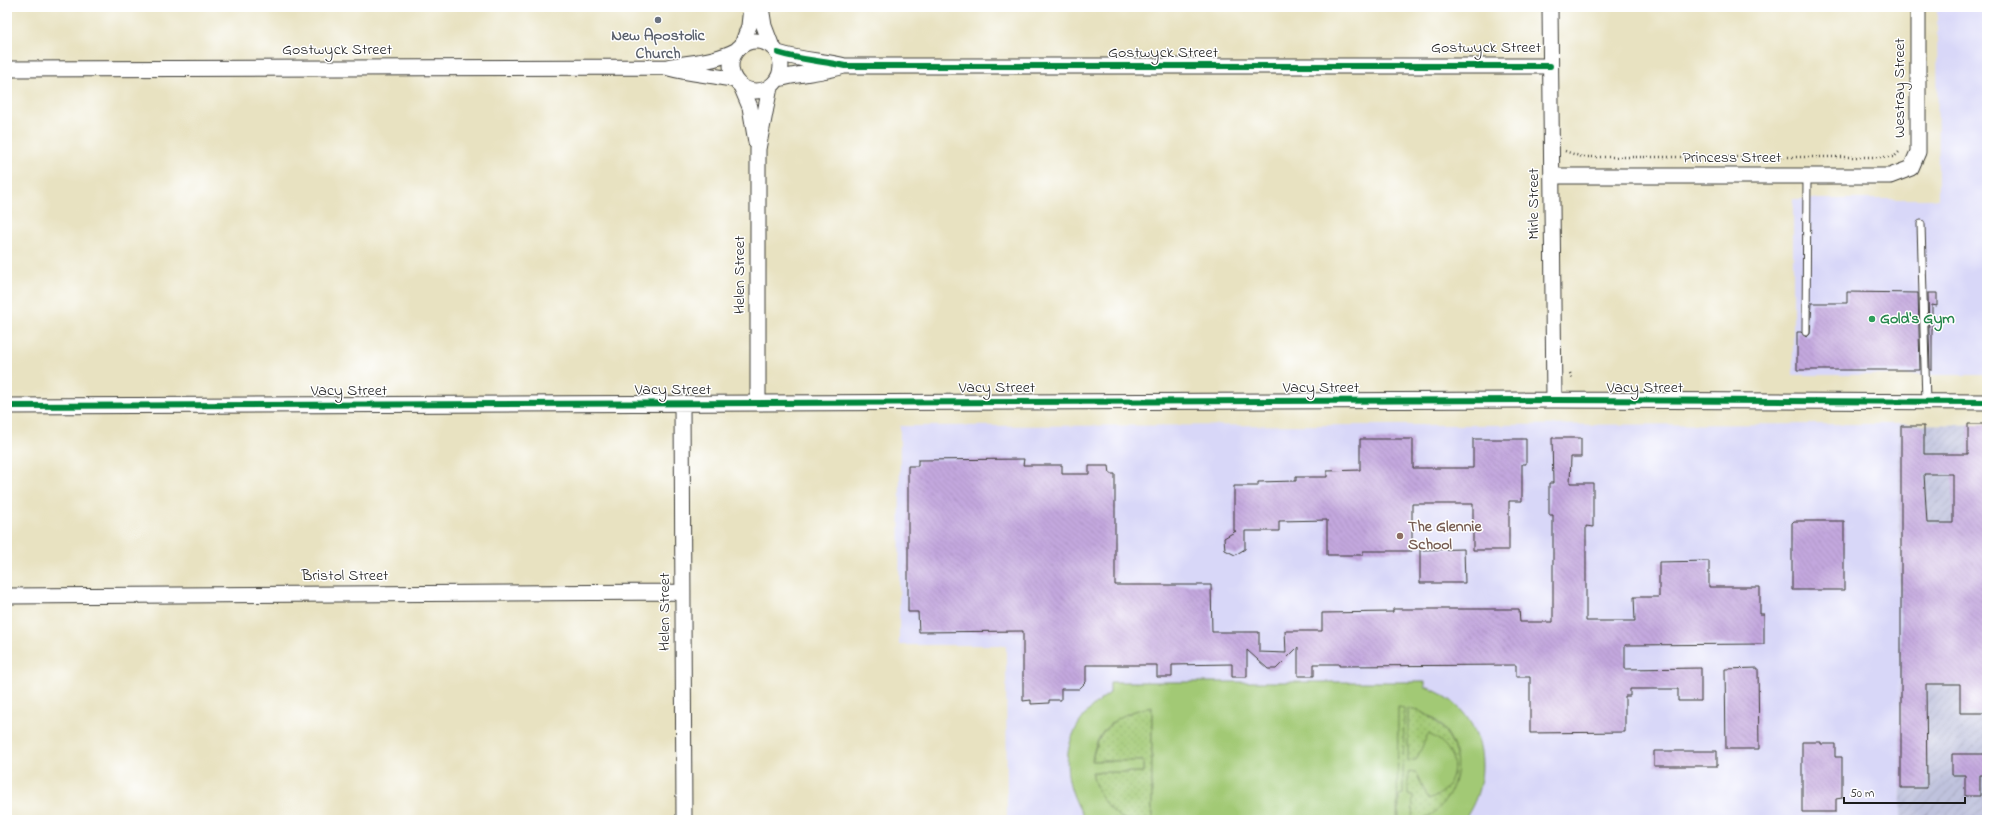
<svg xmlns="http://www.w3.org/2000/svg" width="1994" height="827" viewBox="0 0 1994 827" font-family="'Indie Flower',sans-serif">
  <defs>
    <pattern id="industrial-furrows" width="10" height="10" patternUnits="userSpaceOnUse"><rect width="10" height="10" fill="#bfc2dd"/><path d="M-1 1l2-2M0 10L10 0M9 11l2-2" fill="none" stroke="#a4a6bd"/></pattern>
    <pattern id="grass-dots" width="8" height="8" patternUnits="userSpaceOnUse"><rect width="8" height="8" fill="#a2c974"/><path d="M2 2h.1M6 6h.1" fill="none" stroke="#8bac64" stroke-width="1.8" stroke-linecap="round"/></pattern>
    <pattern id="building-back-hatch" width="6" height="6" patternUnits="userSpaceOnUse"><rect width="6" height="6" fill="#c3a7de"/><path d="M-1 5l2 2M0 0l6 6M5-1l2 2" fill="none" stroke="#a78fbe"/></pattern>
  </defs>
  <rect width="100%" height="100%" fill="#fff"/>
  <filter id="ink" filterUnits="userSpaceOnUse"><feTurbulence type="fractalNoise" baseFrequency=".025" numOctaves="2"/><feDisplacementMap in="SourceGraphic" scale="8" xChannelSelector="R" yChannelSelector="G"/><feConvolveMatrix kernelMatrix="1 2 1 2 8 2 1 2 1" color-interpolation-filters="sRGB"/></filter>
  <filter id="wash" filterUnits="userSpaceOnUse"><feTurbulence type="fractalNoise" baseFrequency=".012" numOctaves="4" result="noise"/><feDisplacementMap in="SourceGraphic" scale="16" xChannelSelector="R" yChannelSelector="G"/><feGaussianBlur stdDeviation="0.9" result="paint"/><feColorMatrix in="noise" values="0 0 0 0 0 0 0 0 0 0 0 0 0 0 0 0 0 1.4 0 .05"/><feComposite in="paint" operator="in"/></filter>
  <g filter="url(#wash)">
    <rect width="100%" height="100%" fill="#e8e2c1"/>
    <path fill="#d8d7f8" d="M1937,7H1987V375H1793V199H1938Z
      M1899,424L1901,820H1007L1006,645H899L900,426Z"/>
    <path fill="url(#industrial-furrows)" d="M1899,424L1987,425V820H1901Z"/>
    <path fill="url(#grass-dots)" stroke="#5f7248" d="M1152,707V820C1144,820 1135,821 1127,820C1106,817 1095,789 1092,772H1143V761H1092C1099,726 1117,713 1152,707Z
      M1397,707C1447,708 1476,765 1443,804C1438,810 1432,817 1425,819C1417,822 1405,820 1397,820Z"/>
    <path fill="#a2c974" stroke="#5f7248" d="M1110,682H1425V687C1483,706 1498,773 1464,820H1423C1462,799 1469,747 1434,719C1426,713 1417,710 1408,708V761L1416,760L1428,734C1462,748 1462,786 1429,800L1416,773L1408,772V795H1413L1412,820H1399V795L1403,794L1404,708L1398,707L1397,820H1152V707C1120,712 1096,727 1092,761H1143V772H1092C1096,793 1106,810 1126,820H1086C1055,772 1062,725 1110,693Z"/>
    <g id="blocks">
      <path fill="url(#building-back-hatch)" fill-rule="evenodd" d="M1847,292L1918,293L1920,370H1797V332H1801L1806,337L1810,334L1812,303H1847Z
        M1928,293H1937V306L1932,305V370H1930Z
        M1968,424H1987V713H1960V684H1926L1927,788H1901V426H1924V454H1968ZM1924,474H1953V523H1927Z
        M1552,438H1581V457H1571L1570,483H1593V527L1586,526V621H1635L1634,597H1659V562L1709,561V587H1760V614H1764V644L1625,645V669L1701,668V701H1678V689H1630V696H1625V732L1530,733V677H1516V665L1339,666V664H1314V676H1298V647L1276,669H1268L1247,650V677H1232V664L1172,665V677H1157V665H1086V682L1079,689H1061V700H1049V703L1031,704V700L1023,701V631L919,632L918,612H908V466H918V460L1024,459L1023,465H1062V474H1089V466H1109L1110,474H1115V585H1211L1212,632H1259V652L1286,653L1285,631H1322V613L1393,612V609H1519L1520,622H1553V515H1549V483H1553Z
        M1360,439H1413V468H1473V439H1526V464H1522V501H1509V550H1473V504H1412V551H1363V555H1327V520L1279,521V531H1245V549L1235,555L1225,550L1224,538L1236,531H1234V486H1258V482L1296,481V477H1327V471L1360,470Z
        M1794,521H1844V590H1792V523Z
        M1464,549L1465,583H1420V550Z
        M1758,668L1759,749H1726L1725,669Z
        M1802,742H1821V744H1835V757H1842V798L1836,799V812H1802Z
        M1654,751H1717V766H1654Z
        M1952,754H1987V775H1980V796H1965V775H1952Z"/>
    </g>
  </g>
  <g filter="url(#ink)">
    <use href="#blocks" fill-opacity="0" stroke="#3b3a35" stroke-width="1"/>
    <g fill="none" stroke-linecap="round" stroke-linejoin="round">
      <g stroke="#3b3a35" stroke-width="9">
        <path id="service" d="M1921,224L1926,402
          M1806,332L1807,177"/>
      </g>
      <g stroke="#3b3a35" stroke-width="17">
        <path id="minor" d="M761,7L764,26L772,47
          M1550,7L1554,400
          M731 66a25 25 0 1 1 50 0a25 25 0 1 1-50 0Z
          M742,45L749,26L751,7
          M778,53C800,60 823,61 845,66H1550
          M669,68C691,74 713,75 735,80
          M7,69L667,67C690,62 715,62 737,50
          M778,79C800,73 822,73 844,66
          M741,86L750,107L756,142
          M1552,176H1890L1911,168L1918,152V7
          M758,402V149L770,87
          M682,403L684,820
          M7,406L1554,400L1987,402
          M7,596L683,592"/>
      </g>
      <path stroke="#3b3a35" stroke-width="2.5" stroke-dasharray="1 3" stroke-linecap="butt" d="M1565,151L1582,157H1894L1901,150
        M1570,373L1573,380"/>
      <use href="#service" stroke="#fff" stroke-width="7"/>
      <use href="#minor" stroke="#fff" stroke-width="15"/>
      <g stroke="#fff" stroke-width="8">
        <path id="cycleway" d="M778,53C800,60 823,61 845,66H1550
          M7,406L1554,400L1987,402"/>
      </g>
      <use href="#cycleway" stroke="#00873e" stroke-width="6"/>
    </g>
  </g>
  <circle fill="#6b7280" stroke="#fff" stroke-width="1.5" cx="658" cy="20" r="4"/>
  <circle fill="#2e9e5b" stroke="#fff" stroke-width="1.5" cx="1872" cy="319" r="4"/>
  <circle fill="#8d6e63" stroke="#fff" stroke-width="1.5" cx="1400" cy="536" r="4"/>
  <g text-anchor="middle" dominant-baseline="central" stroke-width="3" stroke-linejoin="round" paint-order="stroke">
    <g font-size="16" font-weight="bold" fill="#5b616d" stroke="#fff">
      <text x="658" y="36">New Apostolic<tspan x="658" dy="18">Church</tspan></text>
    </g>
    <g font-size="16" fill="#1c1c1c" stroke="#fff">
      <text x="1486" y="48">Gostwyck Street</text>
      <text x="337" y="50">Gostwyck Street</text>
      <text x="1163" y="53">Gostwyck Street</text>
      <text transform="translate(1900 88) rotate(-90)">Westray Street</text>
      <text x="1732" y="158">Princess Street</text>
      <text transform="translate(1534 204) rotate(-90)">Mirle Street</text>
      <text transform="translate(740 275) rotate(-90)">Helen Street</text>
      <text x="997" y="388">Vacy Street</text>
      <text x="1321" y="388">Vacy Street</text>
      <text x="1645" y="388">Vacy Street</text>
      <text x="673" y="390">Vacy Street</text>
      <text x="349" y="391">Vacy Street</text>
      <text x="345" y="576">Bristol Street</text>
      <text transform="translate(665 612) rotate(-90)">Helen Street</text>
    </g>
    <g font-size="16" font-weight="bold" fill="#27864d" stroke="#fff" text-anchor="start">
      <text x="1880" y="319">Gold's Gym</text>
    </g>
    <g font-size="16" font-weight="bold" fill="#785e54" stroke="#fff" text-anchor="start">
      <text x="1408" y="527">The Glennie<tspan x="1408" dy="18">School</tspan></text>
    </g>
  </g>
  <rect width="1994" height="827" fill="none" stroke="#fff" stroke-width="24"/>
  <path d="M1844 797v6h121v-6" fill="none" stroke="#1c1c1c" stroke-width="2"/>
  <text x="1850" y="797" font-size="12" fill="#1c1c1c" stroke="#ffffff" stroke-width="3" paint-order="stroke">50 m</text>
</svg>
